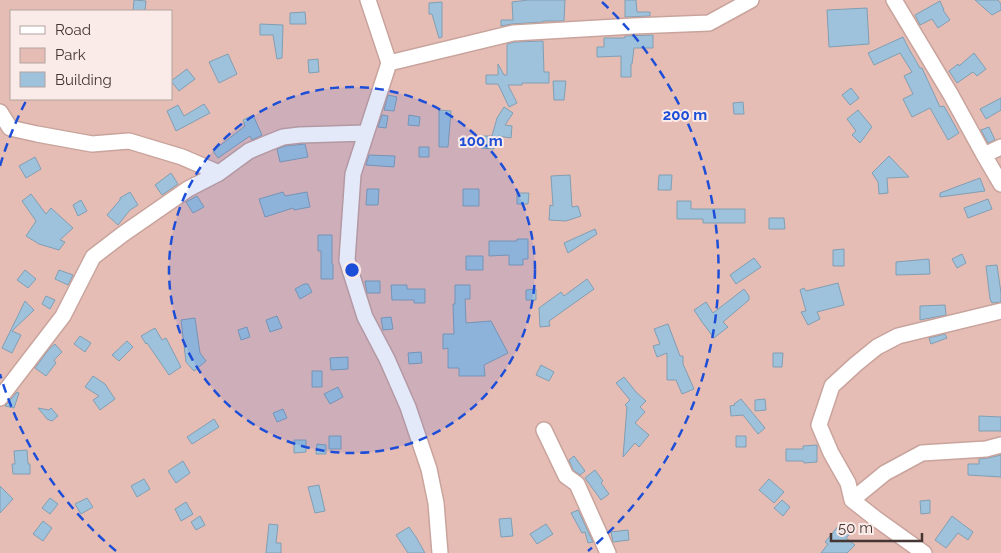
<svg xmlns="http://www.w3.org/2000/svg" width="1001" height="553" viewBox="0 0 1001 553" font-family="Raleway,sans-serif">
  <rect width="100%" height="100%" fill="#fbebe8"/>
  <path fill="#e6bdb5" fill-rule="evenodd" d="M0,0H1001V553H0ZM11,11H171V99H11Z"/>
  <path fill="#9ec2db" stroke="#819eb3" d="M134,0L146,1L145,11H133Z
    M528,0H565L564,21H543V22L512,24L501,26V20H513L512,2Z
    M625,0H636L637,12H650V16L625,17Z
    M975,0H998L1001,4V10L992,15Z
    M940,1L944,10H943L950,20L938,28L932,19L920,25L915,15Z
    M442,2V37L439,38L432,14H429V3Z
    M867,8L869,44L829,47L827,10Z
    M305,12L306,24H290V13Z
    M260,24L283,25L282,58L277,59L273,35H260Z
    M653,35V48H634L632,64H631V77H621V56L597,57V47H604V38H625V36Z
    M903,37L909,49L920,68H922L940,107L944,106L959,133L948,140L930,108L912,117L903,99L913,94L904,76L912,72L900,53L874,65L868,53Z
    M543,41L544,72H549V83H522V85H508L517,103L509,107L498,84H486V75H498V64L504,75H507V44L514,42Z
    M974,53L986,69L977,76L973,72L957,83L949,71L958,64L959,66Z
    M228,54L237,74L219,83L209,62Z
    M318,59L319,72L309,73L308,60Z
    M187,69L195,79L179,91L171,81Z
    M553,81H566L564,100H554Z
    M851,88L859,98L850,105L842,95Z
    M388,95L397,97L394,111L384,110Z
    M1001,98V110L986,119L980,109Z
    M743,102L744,114H734L733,103Z
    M204,104L210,113L176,131L167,111L178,105L184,116Z
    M504,107L513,113L505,125L512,126L511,138L498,136L495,141L494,149L481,148V136H492L497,118Z
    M439,110L451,111L448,147H439Z
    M858,110L872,127L860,143L852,135L856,131L847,119Z
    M253,115L262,135L252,140L250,136L218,158L213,151L245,126L243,120Z
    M382,115L388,116L386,128L378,127Z
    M409,115L420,117L419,126L408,125Z
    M989,127L995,140L988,143L981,130Z
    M305,144L308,157L280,162L277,149L285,146Z
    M419,147H429V157H419Z
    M369,155L395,156L394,167L366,165Z
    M889,156L909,177L887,178L888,193L879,194L878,182L872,173Z
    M35,157L41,169L26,178L19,166Z
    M171,173L178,184L162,195L155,185Z
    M570,175L572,207L578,206L581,216L566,221L549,220L550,205L553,206L551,176Z
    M659,175H672L671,190H658Z
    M980,178L985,191L940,197V193Z
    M367,189H379L378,205H366Z
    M463,189H479V206H463Z
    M130,192L138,205L130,210L118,225L107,215L120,200V198Z
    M283,192L285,196L307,192L310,207L294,210L293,208L265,217L259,199Z
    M517,193H529L528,204H517Z
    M31,194L46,214L51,208L73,228L60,240L65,242L59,250L39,244L26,236L36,221L22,201Z
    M197,196L204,207L193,213L186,202Z
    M988,199L992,209L968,218L964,208Z
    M81,200L87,211L78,216L73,205Z
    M677,201H691V209H745V223H703V219H677Z
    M769,218H784L785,229H769Z
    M595,229L597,234L568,253L564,243Z
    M318,235H332V264H333V279H321V251H318Z
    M517,239H528V259H523V265H509V255L489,256V241H517Z
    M844,249V266H833V250Z
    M962,254L966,263L957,268L952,259Z
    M466,256H483V270H466Z
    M754,258L761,267L736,284L730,275Z
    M929,259L930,274L896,275V262Z
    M997,265L1001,293V302L992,303L990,299L986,266Z
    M25,270L36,279L28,288L17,280Z
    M59,270L73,275L68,285L55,279Z
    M587,279L594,289L549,321L550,326L540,327L539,308L561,292L564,296Z
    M365,281H380V293H367Z
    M838,283L844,305L817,312L820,319L808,325L801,312L806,311L800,290L804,288L806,291Z
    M304,284H308L312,292L300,299L295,289Z
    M391,285H407V289H425V303H414V300H392Z
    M455,285H470V299H465L466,323L491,321L508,353L484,365L485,376H459V368H448V348L443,349V334H454L453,304H455Z
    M536,289V300H526V290Z
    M744,289L749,296V300L723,322L728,327L714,338L702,322L694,310L706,302L713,313Z
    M46,296L55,300L50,309L42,304Z
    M25,301L34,310L12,331L21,335L12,353L2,348Z
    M945,305L946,315L920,320V306Z
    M277,316L282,328L270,332L266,320Z
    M391,317L393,329L383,330L381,318Z
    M195,318L200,353L206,361L194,371L186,362L181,320Z
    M668,324L680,356H683V364L694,389L682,394L676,380H667V353L657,357L653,346L660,344L654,329Z
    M247,327L250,337L241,340L238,330Z
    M155,328L162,340L166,338L181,367L169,375L147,343L146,344L141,336Z
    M945,334L947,338L931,344L929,338Z
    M80,336L91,343L85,352L74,344Z
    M127,341L133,347L119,361L112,355Z
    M55,344L62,352L54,360L56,363L46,376L35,368L50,348Z
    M421,352L422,363L409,364L408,353Z
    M773,353H783L782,367H773Z
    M348,357V369L331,370L330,358Z
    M541,365L554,372L549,381L536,375Z
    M312,371H322V387H312Z
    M93,376L105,384L115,399L100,410L93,400L99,396L85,387Z
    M624,377L636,392L646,401L640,407L645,412L635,423L649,435L639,447L635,443L623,457L627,407L625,405L630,400L616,383Z
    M338,387L343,397L330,404L324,394Z
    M17,392L19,393L14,408L5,406Z
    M741,399L765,428L758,434L743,415L731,416L730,406L735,405L734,404Z
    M765,399L766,410L755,411V400Z
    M38,408L49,410L51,408L58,416L52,421L47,419Z
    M283,409L287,418L277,422L273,413Z
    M979,416L1001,417V431H979Z
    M214,419L219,427L192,444L187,437Z
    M329,436H341V449H329Z
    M736,436H746V447H736Z
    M294,440H306V452L294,453Z
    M317,444L326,445V454H316Z
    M817,445V462L804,463L803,461H786V449H803V446Z
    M27,450L28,464H30V474H13L12,464H15L14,451Z
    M1001,455V477L968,475V464H979V459L988,458Z
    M574,456L585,471L580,475L573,470L569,460Z
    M183,461L190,473L176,483L168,471Z
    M595,470L603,481L601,483L609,494L601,500L585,478Z
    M144,479L150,489L137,497L131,486Z
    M769,479L784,492L774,503L759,490Z
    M319,485L325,511L315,513L308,487Z
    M0,486L13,499L0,513Z
    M50,498L58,504L50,514L42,508Z
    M87,498L93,507L81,514L75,504Z
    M782,500L790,507L783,516L774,508Z
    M930,500V513L921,514L920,501Z
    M186,502L193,514L181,521L175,509Z
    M578,510L593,542L588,543L585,532L582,533L571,513Z
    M200,516L205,525L196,530L191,522Z
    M952,516L973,532L968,540L958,533L946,548L935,540Z
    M511,518L513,536L501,537L499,519Z
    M43,521L52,528L43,541L33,534Z
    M269,524L278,525L276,543H281V553H266Z
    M546,524L553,534L537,544L530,534Z
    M840,524L851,533L846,538L855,545L847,553H821L828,544L825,542Z
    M409,527L416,537L425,553H408L396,535Z
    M628,530L629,540L613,542L611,532Z"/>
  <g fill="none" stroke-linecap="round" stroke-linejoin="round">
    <g stroke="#c8a49d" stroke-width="18">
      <path id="minor" d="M368,0L389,63L353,174L347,260L365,317L387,359L408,407L429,469L436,503L440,553
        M894,0L951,95L984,155L1001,184
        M389,63L513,33L634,26L709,23L751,0
        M0,112L10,128L37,134L92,144L129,141L182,157L219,173
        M984,155L1001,147
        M0,398L63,316L93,257L123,234L188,189L219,173L249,151L268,143L283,137L300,135L366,133
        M544,430L566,476L577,484L608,553
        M852,500L848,483L831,453L819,425L832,386L856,364L877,347L898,336L1001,311
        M924,553L875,518L852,500L885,473L922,453L986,449L1001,445"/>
    </g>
    <use href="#minor" stroke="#fff" stroke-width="15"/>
  </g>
  <circle cx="352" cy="270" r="183" fill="#1d4ed8" fill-opacity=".12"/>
  <g fill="none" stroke="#1d4ed8" stroke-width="2.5" stroke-dasharray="9 6">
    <circle cx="352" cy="270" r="183"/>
    <path d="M116 551A367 367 0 0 1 0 374M0 166A367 367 0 0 1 26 101M602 2A367 367 0 0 1 588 551"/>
  </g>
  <circle cx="352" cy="270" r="8" fill="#1d4ed8" stroke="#fbebe8" stroke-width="2.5"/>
  <g font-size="15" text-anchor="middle" font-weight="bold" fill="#1d4ed8" stroke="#fbebe8" stroke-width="4" stroke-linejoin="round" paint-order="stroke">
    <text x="685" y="120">200 m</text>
    <text x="481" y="146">100 m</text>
  </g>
  <rect x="10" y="10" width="162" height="90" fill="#fbebe8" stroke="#b2a3a0"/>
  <rect x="20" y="26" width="25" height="8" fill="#ffffff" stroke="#b2a3a0"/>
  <text x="55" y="35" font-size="15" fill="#453633">Road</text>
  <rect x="20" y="48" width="25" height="15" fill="#e6bdb5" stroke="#b2a3a0"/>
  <text x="55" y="60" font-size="15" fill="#453633">Park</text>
  <rect x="20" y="72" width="25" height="15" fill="#9ec2db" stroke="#b2a3a0"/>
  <text x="55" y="85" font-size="15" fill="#453633">Building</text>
  <path d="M831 533v8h91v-8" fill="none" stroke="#453633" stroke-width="2.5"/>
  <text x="838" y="533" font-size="15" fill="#453633" stroke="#fbebe8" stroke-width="4" paint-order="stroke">50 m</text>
</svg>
